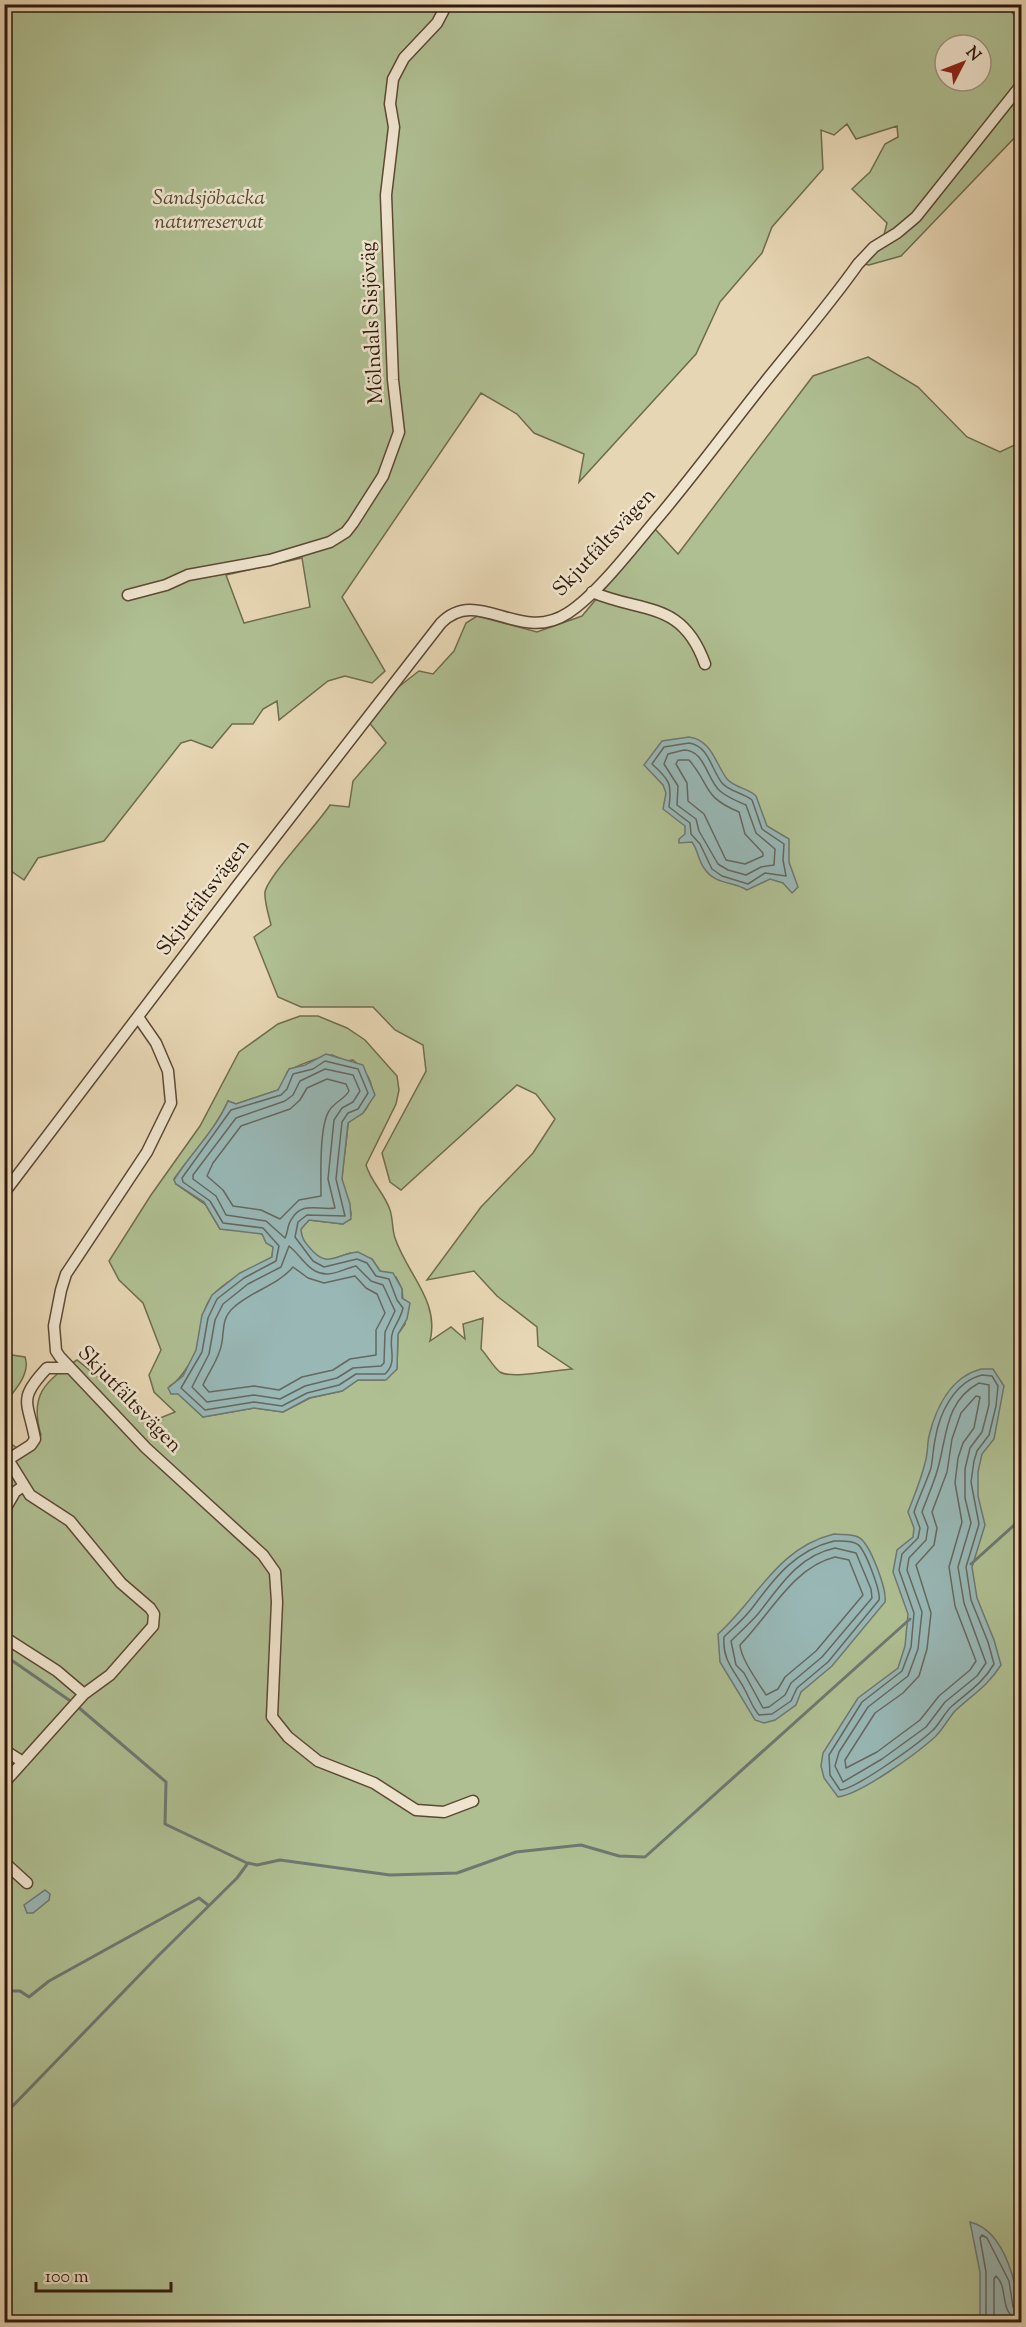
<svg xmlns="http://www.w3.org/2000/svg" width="1026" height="2327" viewBox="0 0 1026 2327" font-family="'Sorts Mill Goudy',serif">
  <rect width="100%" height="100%" fill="#e7d6b4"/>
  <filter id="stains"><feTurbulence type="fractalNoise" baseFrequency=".00333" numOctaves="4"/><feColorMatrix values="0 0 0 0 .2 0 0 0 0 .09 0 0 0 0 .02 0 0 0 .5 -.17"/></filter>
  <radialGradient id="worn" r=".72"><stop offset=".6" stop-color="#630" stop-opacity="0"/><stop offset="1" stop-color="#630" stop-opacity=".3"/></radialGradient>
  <path fill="#afbf92" stroke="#6f6c4e" stroke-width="1.5" fill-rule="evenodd" d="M4,5H1005L1021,22V131L901,256L869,265L864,264L882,243L887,223L852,189L870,172L885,144L898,137L897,126L856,139L847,124L834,135L821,130L823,169L772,227L762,253L720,302L696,354L579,482L584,454L534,433L517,414L481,393L342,597L385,671L372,683L345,676L328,681L279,720L277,701L263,709L253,724H232L212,748L191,740L181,743L104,841L38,858L24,880L4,866ZM945,45H981V81H945ZM302,558L310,607L244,623L226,575Z
    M868,357L918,387L967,437L1000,452L1021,442V2322H5L4,1439L20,1450L41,1435C29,1395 45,1381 77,1360L153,1421L175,1412L154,1392L149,1375L161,1350L143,1303L119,1280L109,1261L151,1195L200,1126L239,1052L278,1024L300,1016H318L347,1028L365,1040L397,1076L399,1090L396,1104L366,1165C371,1182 385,1194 390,1210C393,1219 392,1229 395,1238C407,1274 440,1301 430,1341L451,1327L465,1339L463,1324L483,1318L481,1349C487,1355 493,1367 500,1372C511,1379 556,1370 572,1369L538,1346L537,1327L497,1296L474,1271L427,1280L481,1207L533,1153L555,1119L536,1094L517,1085L401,1190L390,1182L382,1153L426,1071L423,1045L395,1030L373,1007H301L278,997L254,937L271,925C269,916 264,901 265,892C268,876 318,824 330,805L349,807L353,781L386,743L367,720L392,692L419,671L433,674L454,651L466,623L477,616L537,632L582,616L655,529L678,554L813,376ZM332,1055L346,1061L353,1060C371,1074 380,1093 363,1113C359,1117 352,1117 348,1123C347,1142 343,1159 342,1179C341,1192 351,1202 351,1215L343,1224L309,1220L301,1229C301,1244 314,1256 327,1261L350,1253L372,1259L380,1271L396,1277L402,1289L405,1324L398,1334L397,1369L384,1380H358L342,1391L310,1398L283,1412L254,1408L203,1417L170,1386C181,1380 198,1353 200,1339C202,1324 202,1308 213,1295C229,1277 253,1270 272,1257L273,1247L262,1234L254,1231L220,1229L206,1205L176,1184L174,1179C192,1153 215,1130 228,1101L236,1104L278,1090L285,1081L287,1072C297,1065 320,1057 332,1055Z
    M5,1354L25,1357C31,1374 14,1391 5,1403Z"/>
  <path fill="#98b7b5" stroke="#6e7871" stroke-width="1.5" d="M689,737C712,740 715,763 727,779C735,788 748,788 756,796L767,826L789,839V862L798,887L792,893L783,883L770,879L747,890C732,881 715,885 704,868C698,860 698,850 692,842L679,843V839L685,834V826L663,809L666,793L663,785L644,765L662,741Z
    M326,1054L363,1065L375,1095L363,1113L348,1123L342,1179L350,1204L351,1219L343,1224L309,1220L301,1229C301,1237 304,1241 309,1247C328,1270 334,1254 358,1252L372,1259L380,1271L393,1273L402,1289V1298L410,1303L407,1319L398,1334L397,1369L386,1380H358L342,1391L309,1398L283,1412L254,1408L203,1417L178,1394H171L168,1388L183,1376L196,1350L202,1315L212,1295L240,1273L272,1257L273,1247L266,1243L262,1234L220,1229L204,1202L176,1184L174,1180C191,1153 215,1131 228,1101L236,1104L278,1090L289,1069L305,1065Z
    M981,1369H993L1004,1386L994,1439L982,1454L978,1472V1496L985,1525L972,1567L977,1598L994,1640L1001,1665C987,1687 973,1694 955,1711C948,1719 943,1729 935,1737C916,1754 861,1794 838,1797L824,1778L821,1766L823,1753L858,1698L898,1668L905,1646L908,1614L893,1572L897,1550L913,1537L914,1528L908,1512C914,1496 921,1480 925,1463C928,1454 927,1445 929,1436C936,1407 951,1377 981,1369Z
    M834,1534C841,1535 851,1534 858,1537C870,1542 887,1590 885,1602L832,1666L801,1692L796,1705L775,1720L764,1723L755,1720L720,1662L718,1634C758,1598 777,1548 834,1534Z
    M45,1890L50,1894L49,1900L33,1913H27L24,1905Z
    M970,2222C1007,2231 1018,2290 1021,2322H980V2272Z"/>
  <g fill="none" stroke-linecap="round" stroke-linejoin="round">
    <path stroke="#646860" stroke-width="1.5" d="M689,743C709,746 711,769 722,783C730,792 742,792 752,800L762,829L784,844L783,860L786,876L765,873L748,884L722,876L712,869L700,844L691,834L690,823L669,807C672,784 670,780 652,764L664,747Z
      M684,750C705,750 707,780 720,791C728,798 737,801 746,805L756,833L775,849L774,865L761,867L746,875L728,870L718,864L699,831L696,819L677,805L678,786L664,764L668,754Z
      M678,760H689C711,785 701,796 739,812L745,834L763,853V856L745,864L726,860L704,814L688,801L687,783L676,764Z
      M325,1061L358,1069L368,1093L358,1109L348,1113L342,1122L336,1179L345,1216L307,1215L298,1222L295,1237L313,1261L324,1267L357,1259L367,1263L376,1276L389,1279L397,1300L403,1308C401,1317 397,1322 393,1331C387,1346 399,1361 385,1374H356L339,1385L307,1393L282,1406L254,1402L205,1410L181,1388L202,1352L208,1318L217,1299L244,1278L276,1261L279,1246L263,1228L223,1223L210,1201L183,1182L182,1178L231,1110L281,1095L287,1089L293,1074L313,1069Z
      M325,1069L353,1075L360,1091L353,1102L342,1108L334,1120L328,1179L335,1208C319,1211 302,1200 291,1220C287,1226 288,1233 285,1238L266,1221L226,1215L216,1196L193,1179V1175L236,1118L285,1101L293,1095L300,1081Z
      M327,1079L346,1084L349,1091C345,1099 334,1102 329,1111C319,1127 321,1177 321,1196L299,1200L280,1219L261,1210L233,1206L223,1190L207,1176L213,1163L241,1126L290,1109L300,1100L307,1088Z
      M289,1246C301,1255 309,1275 328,1274C337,1274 346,1268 356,1266L371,1281L383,1285L395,1311L385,1332L384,1363L381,1366L353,1368L337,1378L305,1386L280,1399L254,1395L207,1402L192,1387L209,1354L215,1320L223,1304L248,1284L281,1267Z
      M293,1267L308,1278L324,1283L355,1276L366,1288L377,1294L385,1313L376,1330V1355L350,1359L333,1370L302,1377L279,1390L254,1386L209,1392L203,1385C209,1371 220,1358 222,1342C224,1330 222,1318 233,1308C251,1291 277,1286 293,1267Z
      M982,1375L992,1376L998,1386L996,1406L989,1435L977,1451L974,1461L971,1482L979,1524L966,1567L971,1600L988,1642L994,1664C983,1683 968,1692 952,1706C944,1713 940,1724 932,1731C918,1744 856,1789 840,1790L830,1775L829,1755L862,1702L902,1671L911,1647L914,1613L899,1570L902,1554L918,1538L920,1528L914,1512C919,1497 926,1483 931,1468C933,1458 933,1449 935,1440C939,1414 954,1382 982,1375Z
      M979,1383L989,1385V1405L982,1432L970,1448L965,1469V1498L971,1523L958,1567L964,1603L986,1663L977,1676L945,1702L926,1727L882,1759L843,1782L835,1766L839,1752L868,1707L908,1676L918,1649L922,1612L907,1570L909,1558L926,1540L928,1527L922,1512C927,1498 934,1483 938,1468C947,1436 945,1401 979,1383Z
      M976,1396L980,1397L974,1428L963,1443L958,1458L955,1483L962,1522L949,1567L955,1606L976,1661L970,1670L939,1696L920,1720L877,1752L846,1768L845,1760L875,1713L903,1693L919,1676L927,1649L931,1613L916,1565L934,1545L937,1528L932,1512L947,1472L952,1439L961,1413Z
      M834,1541C841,1541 851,1540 857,1544C865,1548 881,1592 879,1600L828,1662L797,1688L791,1701L772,1714L759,1715C752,1707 750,1699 745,1690C735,1671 722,1661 724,1637C734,1627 745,1618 753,1607C775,1577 796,1550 834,1541Z
      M835,1548L856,1553L871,1589L872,1598L822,1657L791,1683L785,1695L769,1707L763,1708L744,1673L736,1665L731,1641C740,1632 750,1623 758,1614C780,1586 798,1556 835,1548Z
      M835,1557L849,1560L863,1595L816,1651L785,1677L778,1689L766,1695C758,1682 741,1659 740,1645C769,1616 793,1567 835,1557Z
      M986,2322V2272L980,2238L982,2235L987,2238L1009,2281L1013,2307L1022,2311
      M994,2322V2279L996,2276C1010,2288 997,2317 1022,2319"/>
    <path stroke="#6e7871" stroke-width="3" d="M971,1564L1022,1518
      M4,1655L69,1700
      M78,1707L166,1782L165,1824L247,1863
      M4,1991H20L29,1997L49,1981L199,1898L208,1905
      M4,2115L158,1956L237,1878L248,1863L257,1865L280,1860L390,1875L457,1873L516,1852L581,1845L619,1856L645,1857L910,1619"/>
    <g stroke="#5d4834" stroke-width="13">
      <path id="minor" d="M592,592C644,614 682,600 705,664
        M128,595L166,585L188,575L270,560L330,542L346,532L353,523L383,476L399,432L393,380L386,195L394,127L390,104L393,79L404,58L437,23L447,4
        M138,1017L156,1043L168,1071L171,1103L147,1152L66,1274L61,1290L54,1326L56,1351L60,1357L146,1448L263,1555L275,1572L277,1602L272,1717L288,1737L318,1761L374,1783L416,1810L444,1812L473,1801
        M4,1193L237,886L441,623C478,585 519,645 568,613C599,593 636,543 661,514C697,471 730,426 765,382C796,343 829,305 858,264L874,247L897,233L916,217L1022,84
        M4,1453L30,1495L70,1521L121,1583L150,1608L154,1614L153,1626L110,1675L84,1694L57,1671L4,1637
        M9,1459L31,1445L35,1439C28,1401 17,1400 47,1368H68
        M4,1511L15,1492L22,1487
        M4,1750L23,1762
        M4,1783L84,1694
        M4,1862L27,1883"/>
    </g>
    <use href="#minor" stroke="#efe4ce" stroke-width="10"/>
  </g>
  <g text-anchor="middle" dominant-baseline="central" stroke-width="5" stroke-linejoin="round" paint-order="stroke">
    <g font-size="21" font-style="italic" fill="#554b33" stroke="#efe4ce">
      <text x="209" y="199">Sandsjöbacka<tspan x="209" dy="24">naturreservat</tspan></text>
    </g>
    <g font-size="21" fill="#2f190a" stroke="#efe4ce">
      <text transform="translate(373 323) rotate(-93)">Mölndals Sisjöväg</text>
      <text transform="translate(605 543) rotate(-47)">Skjutfältsvägen</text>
      <text transform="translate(204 898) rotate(-53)">Skjutfältsvägen</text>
      <text transform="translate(129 1400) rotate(46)">Skjutfältsvägen</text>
    </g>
  </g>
  <rect width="1026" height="2327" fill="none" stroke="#e7d6b4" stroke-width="24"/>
  <rect x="6" y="6" width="1014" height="2315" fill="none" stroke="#2f190a" stroke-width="3"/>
  <rect x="12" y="12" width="1002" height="2303" fill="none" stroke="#2f190a" stroke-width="1.5"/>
  <g transform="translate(963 63) rotate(48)"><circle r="28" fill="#efe4ce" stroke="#a29380" stroke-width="1.5"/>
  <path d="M0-4.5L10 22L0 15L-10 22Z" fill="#8f2418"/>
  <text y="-9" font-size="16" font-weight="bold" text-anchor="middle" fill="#2f190a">N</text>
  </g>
  <path d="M36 2282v9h135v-9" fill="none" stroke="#2f190a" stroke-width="3"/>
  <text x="45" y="2282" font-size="18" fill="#2f190a" stroke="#efe4ce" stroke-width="4.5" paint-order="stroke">100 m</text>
  <rect width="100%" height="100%" filter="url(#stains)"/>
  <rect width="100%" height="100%" fill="url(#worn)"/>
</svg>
